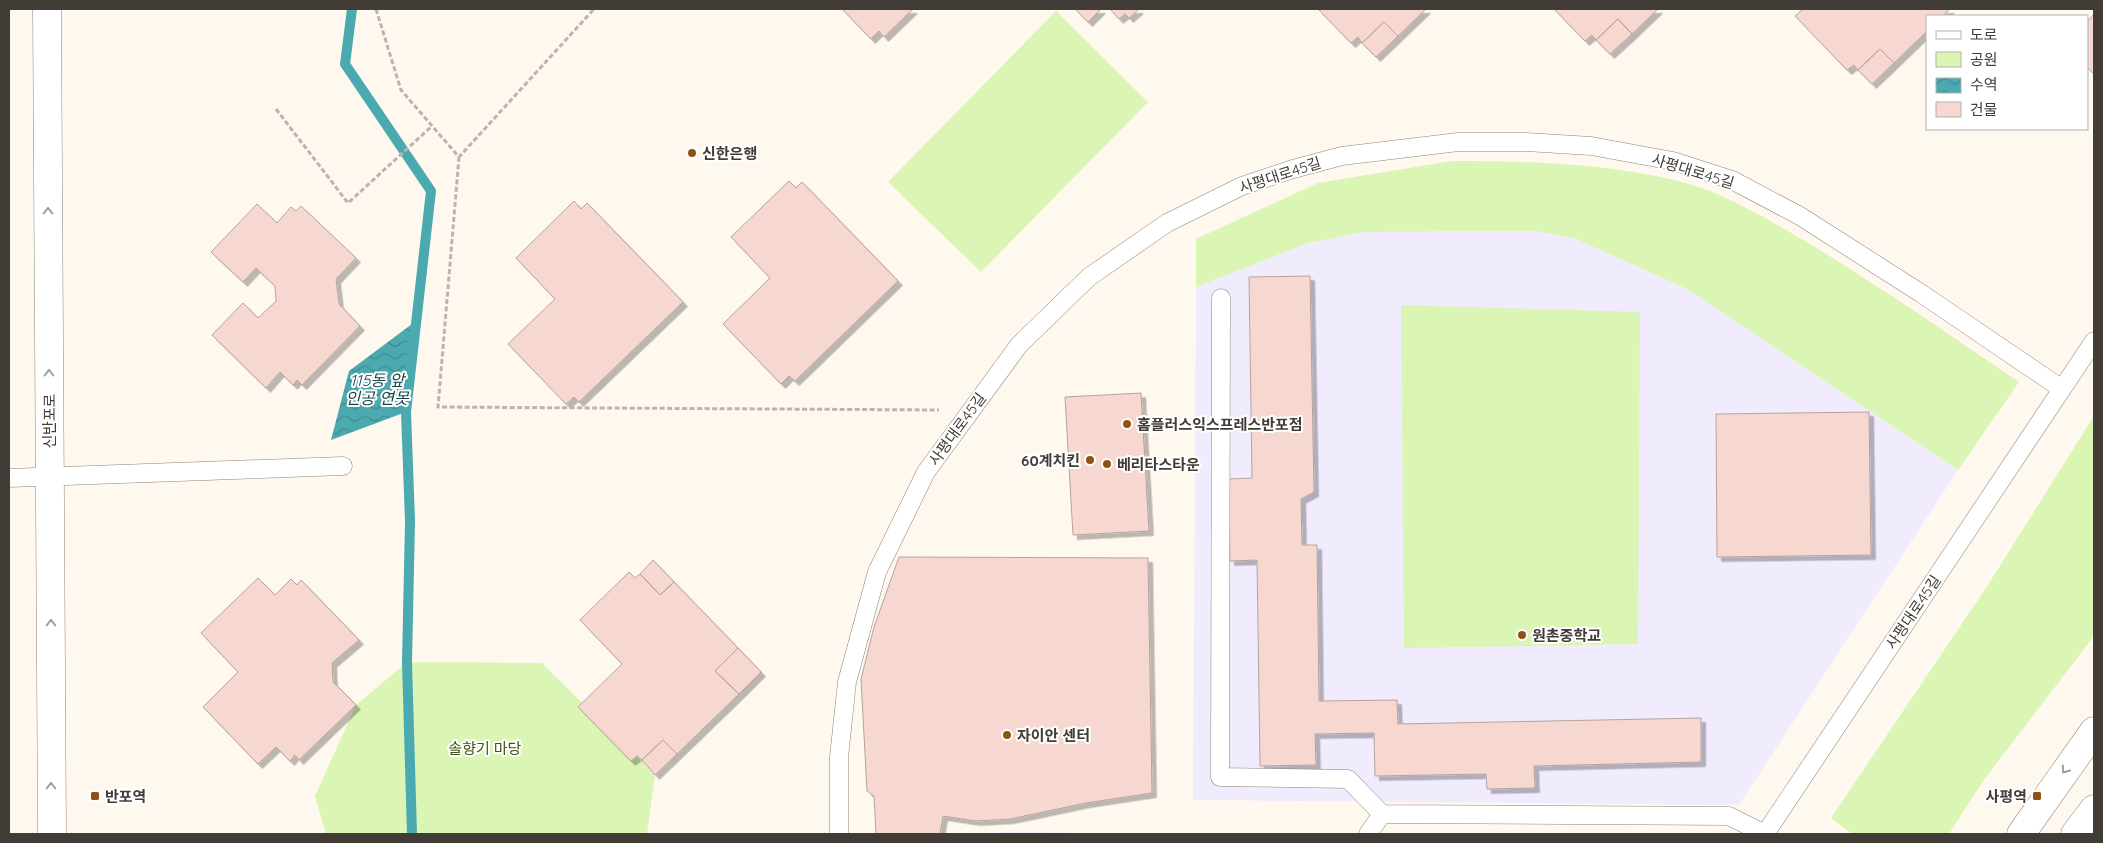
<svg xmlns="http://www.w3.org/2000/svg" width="2103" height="843" viewBox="0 0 2103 843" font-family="Quicksand,'Noto Sans KR',sans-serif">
  <defs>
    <pattern id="water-waves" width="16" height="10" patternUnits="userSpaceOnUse" patternTransform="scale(1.25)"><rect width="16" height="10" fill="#4baab0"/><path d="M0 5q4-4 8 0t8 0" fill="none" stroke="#408c90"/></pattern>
    <filter id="shadow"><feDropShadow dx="4.5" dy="4.5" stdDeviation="0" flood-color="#0004"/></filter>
  </defs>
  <rect width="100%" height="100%" fill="#fff8ef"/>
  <path fill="#f1ecfd" d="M1536,231L1576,239L1687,289L1958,470L1739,805L1193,800L1196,287L1308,243L1365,232Z
    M1000,832L1182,834H1221H999Z"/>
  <path fill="#dbf5b4" d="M1056,11L1148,102L981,272L888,182Z
    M1452,161C1526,161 1601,163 1674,180C1723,191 1767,219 1810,244C1882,288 1950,335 2019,382L1958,470L1687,289L1576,239L1536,231L1365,232L1308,243L1196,287V239L1318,183Z
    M1401,305L1640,312L1638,644L1404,648Z
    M2094,416V636L1983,781L1949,834H1852L1831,818L1986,588Z
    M407,662L542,663L655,775L647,834H326L315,796L356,705Z"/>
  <path fill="url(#water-waves)" d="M416,321L406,412L331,440L349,371Z"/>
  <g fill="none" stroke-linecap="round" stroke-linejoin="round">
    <path stroke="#4baab0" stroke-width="10" d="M352,9L345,64L431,191L406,412L410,521L407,662L412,834"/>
  </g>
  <path fill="#f7d8d1" stroke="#b6a39e" filter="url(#shadow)" d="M842,9H913L884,37L879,31L871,39Z
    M1075,9H1101L1088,22Z
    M1110,9H1139L1129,18L1125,14L1119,19Z
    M1318,9H1426L1398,36L1384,22L1362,43L1358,37L1351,43Z
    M1554,9H1658L1632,34L1618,19L1596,40L1592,35L1585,41Z
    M1803,9H1950L1942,16H1927V31L1894,63L1880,49L1858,70L1854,65L1847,70L1795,16Z
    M2093,15L2094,16V74L2087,67V22Z
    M1618,19L1632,34L1610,54L1596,40Z
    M1384,22L1398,36L1376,57L1362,43Z
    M1880,49L1894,63L1872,84L1858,70Z
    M789,181L796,188L802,182L898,281L795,381L789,376L781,384L723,324L770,278L731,237Z
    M574,201L581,209L587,203L683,302L579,402L574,397L566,404L508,344L555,299L516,258Z
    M257,204L277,223L291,207L296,211L301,206L356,258L336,279L339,304L360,326L302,385L297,380L293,385L280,372L266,388L212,335L243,303L258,318L276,301L275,286L256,268L243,282L211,252Z
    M1310,276L1314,492L1301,499L1302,545H1317L1319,701L1397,700L1398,724L1701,718V762L1534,766L1535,788L1487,789L1486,774L1375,776L1374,733L1315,734L1316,765L1260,766L1257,560L1230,561L1229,479L1252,478L1249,277Z
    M1141,393L1149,531L1073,535L1065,397Z
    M1869,412L1871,555L1717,557L1716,414Z
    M899,557L1148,558L1152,793L1086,803L1010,819L976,821L943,816L940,834H876L874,796L867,791L861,679L874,627Z
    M653,560L674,582L660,595L640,574Z
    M629,572L635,578L640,574L660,595L674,582L738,648L715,671L739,694L677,754L663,740L642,760L637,756L631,761L578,707L622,664L580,620Z
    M258,578L275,595L291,579L297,585L301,580L359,640L332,663L333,682L356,705L299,760L295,755L290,761L276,747L258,764L203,707L238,672L201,633Z
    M738,648L761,672L739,694L715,671Z
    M663,740L677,754L655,775L642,760Z"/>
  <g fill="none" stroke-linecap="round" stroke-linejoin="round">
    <g stroke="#8e8476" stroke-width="19">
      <path id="lane" d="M1221,298L1220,777L1348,779L1382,814L1729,816L1765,834
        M9,478L343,466
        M839,834V757L847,682L877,572L926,472L1019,345L1089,277L1167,223L1242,186L1293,169L1342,156L1458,142H1526L1591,146L1673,161L1732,180L1800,216L1922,294L2062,389
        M1368,834L1382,814
        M1765,834L2094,341"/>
    </g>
    <g stroke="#8e8476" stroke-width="29">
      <path id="secondary" d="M47,9L52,834"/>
    </g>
    <g stroke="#8e8476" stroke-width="29">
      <path id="primary" d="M2021,834L2094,731
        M2075,834L2094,809"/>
    </g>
    <path stroke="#bcb5ae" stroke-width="3" stroke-dasharray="5 2.5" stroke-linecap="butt" d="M376,9L401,90L459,157L594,9
      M276,109L348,203L432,126
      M459,157L438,407L939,410"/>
    <use href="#lane" stroke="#fff" stroke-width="18"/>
    <use href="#secondary" stroke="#fff" stroke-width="28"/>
    <use href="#primary" stroke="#fff" stroke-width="28"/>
  </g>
  <defs><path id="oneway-chevron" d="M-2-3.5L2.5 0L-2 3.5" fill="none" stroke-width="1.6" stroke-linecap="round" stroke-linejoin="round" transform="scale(1.25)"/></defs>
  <g stroke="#a09e9a">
    <use href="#oneway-chevron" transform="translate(48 211) rotate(-90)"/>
    <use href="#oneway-chevron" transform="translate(49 373) rotate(-90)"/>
    <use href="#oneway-chevron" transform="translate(51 623) rotate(-90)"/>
    <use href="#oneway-chevron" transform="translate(2065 770) rotate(125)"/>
    <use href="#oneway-chevron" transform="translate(51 786) rotate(-90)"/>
  </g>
  <g fill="#8f5214" stroke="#fff" stroke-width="2">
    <circle cx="692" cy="153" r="5"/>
    <circle cx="1127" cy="424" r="5"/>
    <circle cx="1090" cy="460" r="5"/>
    <circle cx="1107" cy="464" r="5"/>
    <circle cx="1522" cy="635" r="5"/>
    <circle cx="1007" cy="735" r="5"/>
    <rect x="90" y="791" width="10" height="10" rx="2.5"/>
    <rect x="2032" y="791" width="10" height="10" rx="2.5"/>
  </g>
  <g text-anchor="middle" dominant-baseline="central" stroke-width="4" stroke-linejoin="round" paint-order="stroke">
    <g font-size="15" font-weight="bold" fill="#413c36" stroke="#fff" text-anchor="start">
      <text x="702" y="153">신한은행</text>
      <text x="1137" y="424">홈플러스익스프레스반포점</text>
      <text x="1080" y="460" text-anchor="end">60계치킨</text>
      <text x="1117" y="464">베리타스타운</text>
      <text x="1532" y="635">원촌중학교</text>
      <text x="1017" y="735">자이안 센터</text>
      <text x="105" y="796">반포역</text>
      <text x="2027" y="796" text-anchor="end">사평역</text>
    </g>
    <g font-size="15" fill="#413c36" stroke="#fff">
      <text transform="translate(1693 171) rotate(17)">사평대로45길</text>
      <text transform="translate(1280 175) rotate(-18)">사평대로45길</text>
      <text transform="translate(49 421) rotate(-90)">신반포로</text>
      <text transform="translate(957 429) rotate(-54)">사평대로45길</text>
      <text transform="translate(1913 612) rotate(-56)">사평대로45길</text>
    </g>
    <g font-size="15" fill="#425612" stroke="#fff">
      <text x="485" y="748">솔향기 마당</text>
    </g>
    <g font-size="16" font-style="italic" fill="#174346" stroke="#fff">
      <text x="377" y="380">115동 앞<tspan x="377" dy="18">인공 연못</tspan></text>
    </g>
  </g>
  <rect width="2103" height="843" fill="none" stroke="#413c36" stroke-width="20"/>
  <rect x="1926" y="15" width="162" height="115" fill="#ffffff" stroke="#b3b1af"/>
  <rect x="1936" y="31" width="25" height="8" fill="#ffffff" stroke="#b3b1af"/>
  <text x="1970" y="40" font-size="15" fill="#413c36">도로</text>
  <rect x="1936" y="52" width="25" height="15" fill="#dbf5b4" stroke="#b3b1af"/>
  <text x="1970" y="65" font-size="15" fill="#413c36">공원</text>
  <rect x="1936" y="78" width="25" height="15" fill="url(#water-waves)" stroke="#b3b1af"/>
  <text x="1970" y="90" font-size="15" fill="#413c36">수역</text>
  <rect x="1936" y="102" width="25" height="15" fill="#f7d8d1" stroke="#b3b1af"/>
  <text x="1970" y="115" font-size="15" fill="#413c36">건물</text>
</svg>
